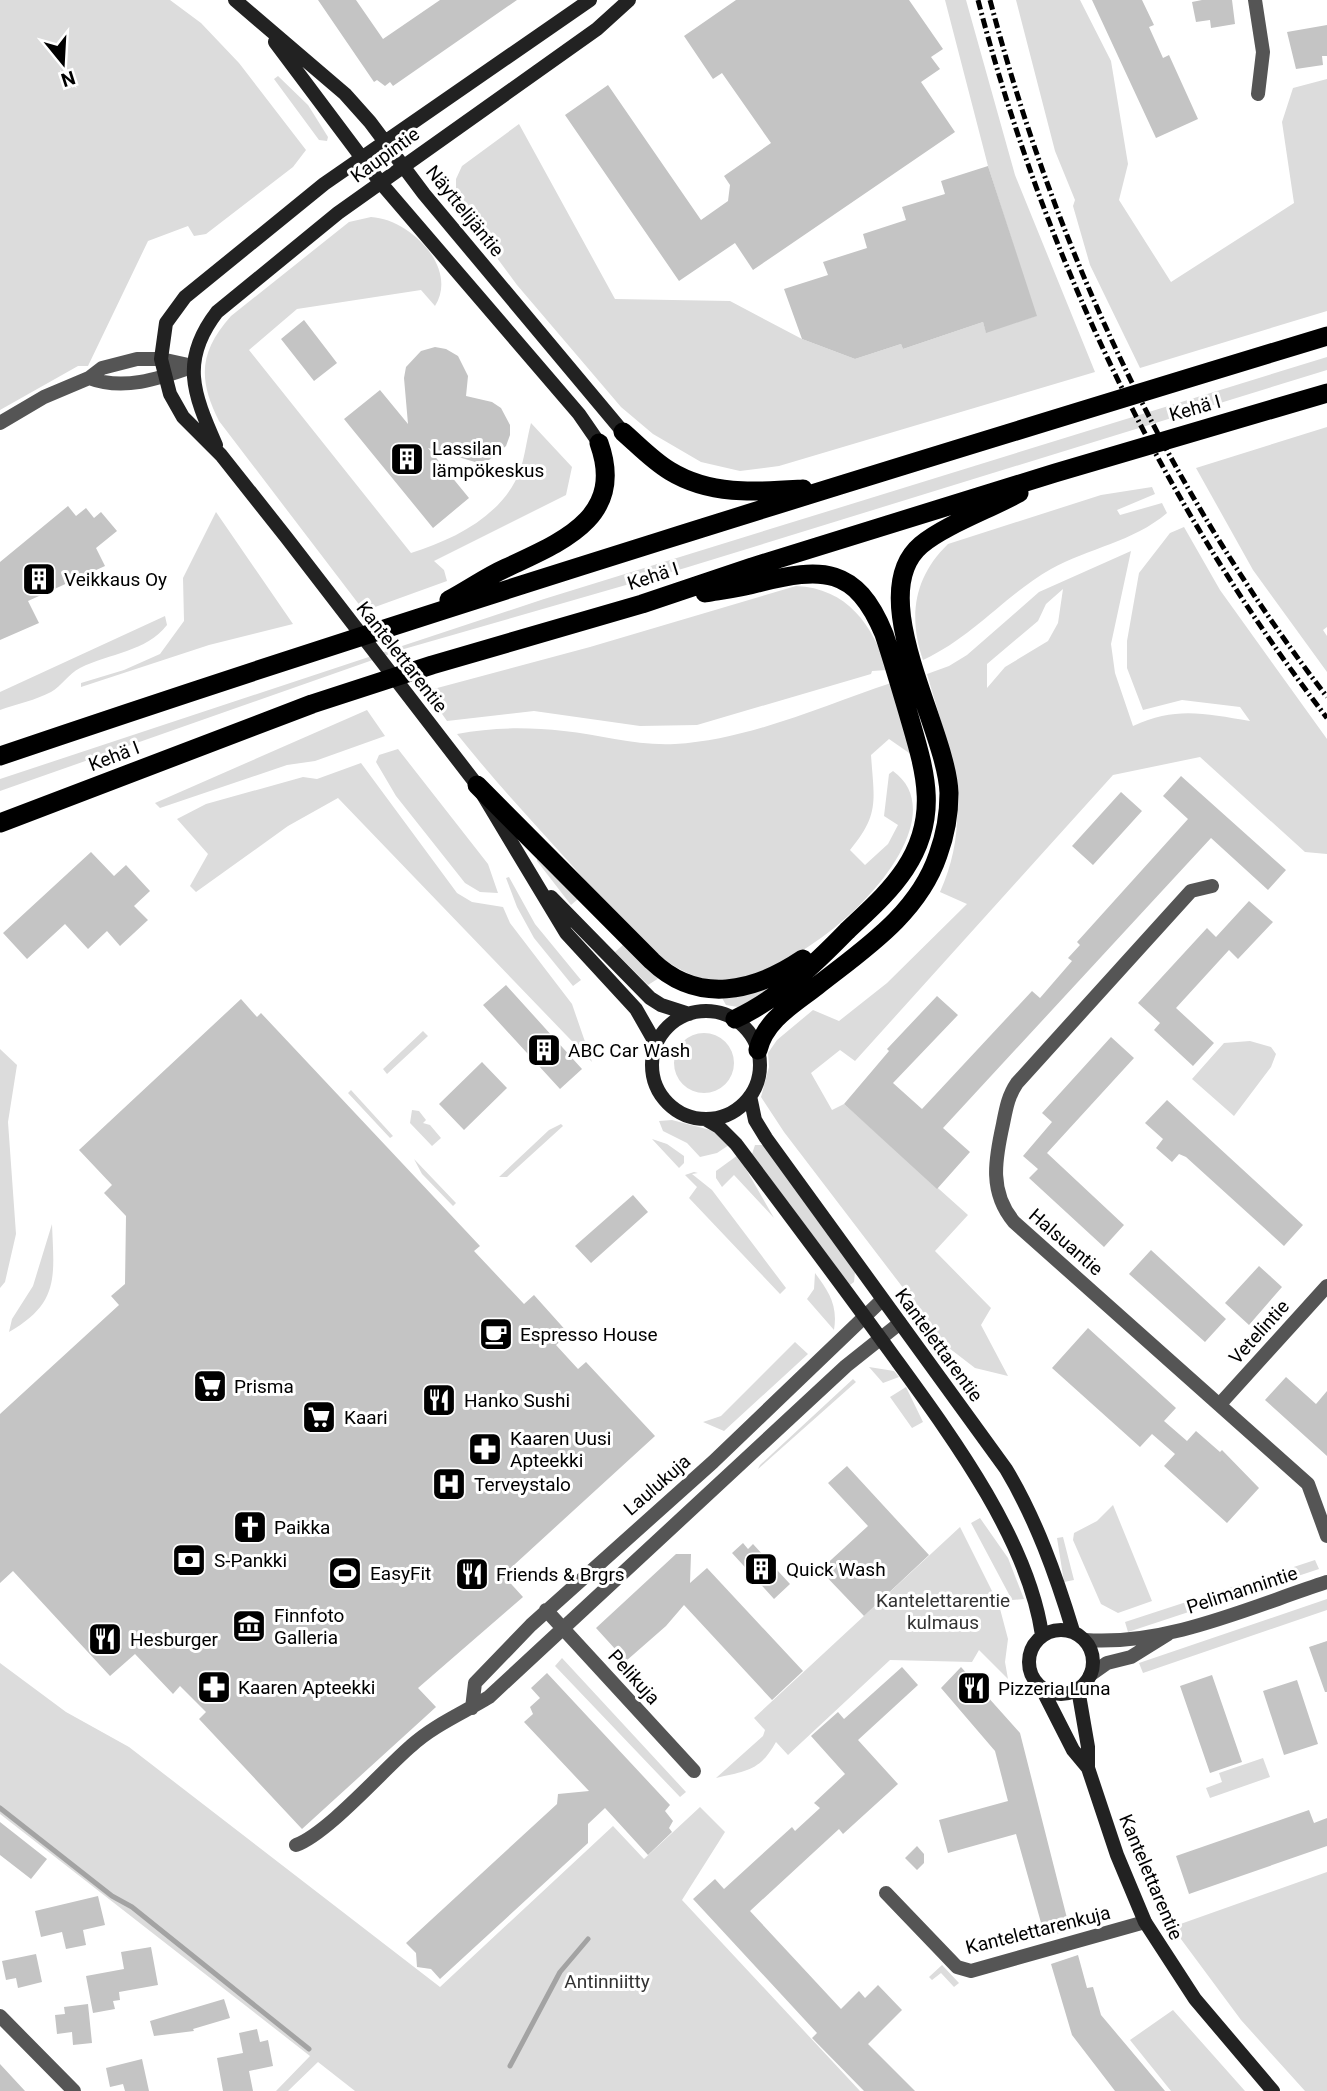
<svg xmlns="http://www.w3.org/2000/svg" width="1327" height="2091" viewBox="0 0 1327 2091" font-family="Roboto,sans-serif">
  <rect width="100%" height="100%" fill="#fff"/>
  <path fill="#dcdcdc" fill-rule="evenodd" d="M0,0H170L201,23L239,63L306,150L293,167L206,234L194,236L188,226L148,241L88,366H78L0,410Z
    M945,0H966L1015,175L1095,372L779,466L740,471L701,462L653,434L621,407L517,285L466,216L456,195V179L462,166L519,124L615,299L730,301L802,339L855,359L901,344L903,349L983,322L986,332L1036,316L988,166Z
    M1016,0H1080L1111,61L1128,164L1119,200L1171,282L1294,203L1282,122L1293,88L1327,79V311L1140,368L1090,265L1073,206L1075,200L1055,151Z
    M278,76L308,105L328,137L327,141L319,140L274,79Z
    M371,217C410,219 459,268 435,306L421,290L297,309L249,350L411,553C455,539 502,516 520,471C525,456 527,438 531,423L572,467L566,495L434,561L444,570L447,581L364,611L219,421C198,379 199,352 231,316L349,222Z
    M1327,357V370L685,568L404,649L0,791V779L544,599Z
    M1327,427V627L1323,630L1327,636V672L1253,570L1196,468Z
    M1152,487L1155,494L1117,510L1120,515L1162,503L1167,513C1133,542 1089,548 1051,569C1004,596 973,637 923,660C908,616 914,577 948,544L1101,495Z
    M216,512L293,624L209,645L81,687V683L124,670L160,654L184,621L183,578Z
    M1184,527L1220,590L1327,739V854L1305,852L1200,757L1113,775L855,1061L840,1050L811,1073L832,1110L844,1104L968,1215L935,1251L991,1308L981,1325L1008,1376L975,1368L949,1348L784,1132L761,1097L769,1067L768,1053L777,1040L813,1010L839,1021L887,983L967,904L940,892C975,815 949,750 927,674L949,666L967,655L1039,592L1131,551L1111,644L1115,673L1133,726C1177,706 1205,714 1250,721L1240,707L1182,700L1143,710L1127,668V641L1139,573L1170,533ZM1063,589L1058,623L1048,641L1005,667L987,688V664L1038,621L1046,604Z
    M796,586C847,588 873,625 887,670L872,671L871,674L697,725L640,726L534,711L447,721L426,691L590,647Z
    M165,616L167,625C146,652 110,653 80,668C68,674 62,686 51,692C36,700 17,704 0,710V692Z
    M891,683L912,755L889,739L871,755C874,800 880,814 850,850L865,865L888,844L898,825L884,816L889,774L893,771C976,831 778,1008 697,977C642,956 606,903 568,861C530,819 492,778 457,734C492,727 528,727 564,731C601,735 637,746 675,744C748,740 822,706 891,683Z
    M367,710L385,736L315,761L287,765L160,808L155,803Z
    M398,749L488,864L498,893L480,892L465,883L396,796L376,762L379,755Z
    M361,763L457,893L472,902L503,907L510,923L572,1004L592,1062L338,798L288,826L196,892L190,886L208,854L177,819L206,804L303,777L317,779Z
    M537,859L578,899L571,905L537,861Z
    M509,877L535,924L581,980L573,986L534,938L517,907L506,878Z
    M623,945L659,978L648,985L615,952Z
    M775,984L777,988L738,1007L726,1005L722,998Z
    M423,1031L428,1036L387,1074L383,1069Z
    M674 1063a30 30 0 1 1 60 0a30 30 0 1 1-60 0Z
    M1250,1041L1271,1047L1276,1054L1271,1067L1234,1116L1192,1079L1224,1043Z
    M0,1049L17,1065L8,1122L16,1234L5,1282L0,1288Z
    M351,1090L393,1136L390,1138L348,1093Z
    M412,1110L419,1111L426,1120L423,1123L430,1125L441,1138L432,1146L410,1123Z
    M672,1120L714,1131L729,1145L717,1153L700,1157L687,1143L663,1131L659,1121Z
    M561,1124L563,1126L507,1177H499L549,1130Z
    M652,1139L667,1144L684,1156V1163L679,1168Z
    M755,1145H763L855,1272L854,1282L850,1285L752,1154Z
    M738,1155L774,1218L734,1175L722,1187L716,1178V1171Z
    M414,1159L456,1203L453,1206L422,1174Z
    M694,1172L698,1173L692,1174L712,1190L786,1288L780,1294L689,1198L697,1187L685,1175Z
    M52,1224C54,1276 60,1303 9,1332L12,1319L33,1286Z
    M815,1273C829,1292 838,1305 834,1330L807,1299L814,1289Z
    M795,1342L808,1354L724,1431L703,1422L721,1416Z
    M869,1367L894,1371L899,1377L883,1383Z
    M853,1379L856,1382L758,1469L760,1465Z
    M906,1387L923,1422L912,1428L890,1397Z
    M1113,1505L1152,1601L1118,1613L1101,1604L1073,1540L1074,1533L1097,1521Z
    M980,1518L1008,1558L1024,1599L1012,1600L971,1523Z
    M960,1527L999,1605L1008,1639L1005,1662L1008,1679L979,1650L972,1662L890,1660L788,1755L776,1742C760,1771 747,1771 716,1778L763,1736L765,1730L754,1718Z
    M1063,1537L1074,1580L1064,1582L1057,1538Z
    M1315,1560L1319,1569L1128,1632L1125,1622Z
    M1327,1599V1610L1143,1673L1139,1663Z
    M562,1658L686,1792L680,1797L555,1666Z
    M0,1663L66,1712L129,1747L440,1987L613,1826L644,1859L700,1807L725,1832L682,1900L860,2091H355L318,2062L288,2091H276L310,2056L0,1814Z
    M1263,1758L1270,1777L1210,1798L1206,1788L1222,1782L1219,1773Z
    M1327,1872V2091H1305L1241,2020L1172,1927Z
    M942,1965L959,1983L954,1987L941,1973L932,1980L929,1977Z
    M1173,2010L1245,2091H1171L1130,2040Z"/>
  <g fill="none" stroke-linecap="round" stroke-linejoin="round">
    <path stroke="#a3a3a3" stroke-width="5" d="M0,1808L112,1896L132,1907L309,2049
      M510,2066L560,1972L588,1939"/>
  </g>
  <path fill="#c4c4c4" d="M318,0H356L383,39L440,0H517L393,86L390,82L385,86L377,80L374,82Z
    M736,0H909L943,49L931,57L940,69L921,82L955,132L753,270L735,243L679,281L565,115L608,85L701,220L728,201L730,185L724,176L771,143L722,73L713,79L684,36Z
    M1092,0H1142L1154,25L1149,27L1163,58L1169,55L1198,119L1156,138Z
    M1202,0H1232L1235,24L1211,28L1210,20L1196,22L1192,2Z
    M1327,25V56H1322L1323,65L1296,69L1287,32Z
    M988,166L1037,316L986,333L983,322L903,349L901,344L855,359L802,339L784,289L828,275L823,262L867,248L863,234L906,220L902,207L945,194L941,181Z
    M304,320L337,363L314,381L281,339Z
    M435,347L446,349L458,356L468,376L466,396L492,402L501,408L510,425V435L506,446L489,460L475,462L428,448L469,498L433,528L344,419L380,390L408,424L404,378L406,367L421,351Z
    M68,506L76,516L86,508L94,518L101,512L117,531L96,548L105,566L28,601L39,623L0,640V562Z
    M1181,776L1286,870L1268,890L1211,838L943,1128L970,1152L937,1189L844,1104L889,1051L887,1049L937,996L958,1015L893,1083L922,1109L1032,991L1040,998L1072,961L1068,958L1080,945L1077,942L1188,819L1163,796Z
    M1121,792L1142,811L1093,865L1072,846Z
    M91,852L114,876L126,865L150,891L134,906L148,920L120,946L107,931L88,949L65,924L27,959L3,933Z
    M1249,901L1273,922L1238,959L1229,950L1176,1008L1214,1043L1193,1066L1154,1030L1160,1023L1138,1003L1207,928L1216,937Z
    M506,985L582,1069L560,1089L483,1005Z
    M241,999L257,1017L261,1013L480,1246L474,1251L524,1304L534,1295L569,1334L556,1345L578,1369L586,1362L655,1436L503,1575L523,1597L418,1688L436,1707L302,1829L199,1719L206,1712L180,1686L173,1694L135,1654L110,1676L13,1571L0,1583V1414L119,1305L111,1296L125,1284L126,1216L104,1193L112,1185L79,1150Z
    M1111,1037L1134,1058L1047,1153L1124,1225L1104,1247L1029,1178L1038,1169L1023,1156L1052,1122L1042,1113Z
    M482,1062L507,1088L464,1130L439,1104Z
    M1167,1100L1303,1225L1284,1246L1186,1157L1179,1154L1172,1162L1156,1148L1163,1139L1145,1123Z
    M633,1195L648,1212L591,1263L575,1246Z
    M1151,1250L1226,1319L1205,1342L1129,1274Z
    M1259,1266L1282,1287L1249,1325L1225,1303Z
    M1088,1328L1176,1408L1164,1421L1187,1441L1196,1431L1220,1452L1222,1450L1259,1488L1227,1523L1164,1466L1175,1454L1152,1434L1140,1447L1052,1368Z
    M1286,1377L1316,1404L1327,1391V1456L1265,1400Z
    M847,1466L929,1555L864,1616L820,1570L868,1526L828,1483Z
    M743,1543L748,1549L753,1544L790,1584L774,1599L732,1553Z
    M676,1554H691L690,1583L707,1568L803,1671L772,1700L684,1605L666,1626L626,1661L596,1628Z
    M1327,1641V1692H1325L1309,1647Z
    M902,1667L918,1685L858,1740L898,1784L843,1834L839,1829L750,1911L841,2009L859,1991L865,1998L878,1985L902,2010L868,2044L915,2091H864L812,2038L817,2033L693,1899L715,1879L724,1889L792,1827L795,1831L820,1808L814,1803L845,1774L811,1736L838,1712L844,1719Z
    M961,1667L1020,1733L1070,1930L1045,1937L1016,1834L948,1853L939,1820L1008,1801L995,1751L941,1688Z
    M547,1673L670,1805L665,1811L673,1821L669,1828L672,1832L648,1855L605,1808L588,1824V1843L440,1979L431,1969L417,1967L416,1953L406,1943L557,1804L558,1794L589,1791L524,1722L533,1714L530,1707L540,1698L531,1688Z
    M1212,1675L1242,1762L1210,1773L1180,1686Z
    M1297,1680L1318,1744L1284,1755L1263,1691Z
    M1309,1810L1314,1823L1327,1818V1846L1189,1894L1176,1856Z
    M0,1822L47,1859L31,1879L0,1855Z
    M917,1846L924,1854V1863L917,1870L905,1858Z
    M98,1896L105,1925L83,1930L86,1945L66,1949L62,1932L41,1937L35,1911Z
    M151,1947L158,1985L119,1992L120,2000L113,2001L115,2009L93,2013L86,1976L124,1969L121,1952Z
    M36,1954L42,1982L18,1988L16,1978L6,1980L2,1961Z
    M1078,1955L1087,1988L1093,1987L1101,2015L1165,2091H1115L1072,2035L1051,1964Z
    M224,1999L230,2018L193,2029L194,2031L154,2036L150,2021Z
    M88,2004L92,2043L73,2045L72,2032L57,2034L55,2015L65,2014L64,2007Z
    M257,2029L260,2042L268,2040L273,2066L249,2071L253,2091H223L217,2058L243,2053L239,2033Z
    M142,2059L149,2091H125L123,2084L110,2087L106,2068Z
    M0,2064L25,2091H0Z"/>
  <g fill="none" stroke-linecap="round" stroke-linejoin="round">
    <path stroke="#555" stroke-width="14" d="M1255,0L1263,52L1258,94
      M89,378C123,391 158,379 192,367
      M0,423L44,397L89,378L102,368L137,359H161L193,366
      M1212,886L1191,891L1017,1083C1008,1096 1006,1109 1003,1124C995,1160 989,1192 1014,1222L1308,1484L1327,1536
      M1220,1404L1327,1286
      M546,1610L694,1771
      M472,1708L475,1683L531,1625L713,1462L882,1300
      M296,1845C328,1833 382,1771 411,1746C434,1725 463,1713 489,1697L846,1366L900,1323
      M886,1893L957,1967L971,1971L1145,1922
      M0,2016L74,2091"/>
    <path stroke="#555" stroke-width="14" d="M1085,1640C1167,1646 1250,1607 1327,1582
      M1090,1675L1107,1663L1131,1657L1168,1634"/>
    <path stroke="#222" stroke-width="14" d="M235,0L345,94L370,122L424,194L623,432
      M590,0L324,184L185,297L166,323L161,359L170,394L183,417L221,455L286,537L477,785L566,933L636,1009L656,1044
      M275,42L380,182L579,414L599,443
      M216,445C193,393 180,360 217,312L338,213L597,29L629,0
      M551,897L650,998L661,1005L689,1014
      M652 1065a54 54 0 1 1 108 0a54 54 0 1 1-108 0Z
      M750,1096L755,1120L766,1138L1006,1469C1036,1519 1056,1575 1073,1631
      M705,1119L719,1127L736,1144C788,1213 839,1281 889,1350C947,1430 1028,1537 1042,1635
      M1029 1662a32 32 0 1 1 64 0a32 32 0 1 1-64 0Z
      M1042,1689L1073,1750L1088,1768
      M1078,1689L1088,1747V1768L1117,1855L1145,1922L1195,1999L1273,2091"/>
    <path stroke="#000" stroke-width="19" d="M623,432C638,445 653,461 670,471C711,496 757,492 803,489
      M705,593C723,590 741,588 758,583C822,567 856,566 884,634C893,661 901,689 909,716C925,771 940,816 905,869C889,893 868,911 847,931C814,965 778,999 735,1019
      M449,600C468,590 486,577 506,568C561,542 626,518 599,443
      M0,756C439,607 883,471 1327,336
      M477,785L652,961C698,1005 754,992 803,959
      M0,823L312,704L432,665L642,604L752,567L1055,473L1327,393
      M758,1050C765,1020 794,1004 817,986C864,949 918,914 938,855C945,836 949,813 949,793C947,729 862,595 921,545C945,525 990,509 1019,493"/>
    <path stroke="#000" stroke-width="5" stroke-dasharray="10 3.5 2 3.5" stroke-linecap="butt" d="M978,0C1046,261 1162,503 1327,718
      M990,0C1057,253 1167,489 1327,697"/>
  </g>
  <defs>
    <g id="building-square" transform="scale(1.75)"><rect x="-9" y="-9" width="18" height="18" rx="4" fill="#000" stroke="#fff"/><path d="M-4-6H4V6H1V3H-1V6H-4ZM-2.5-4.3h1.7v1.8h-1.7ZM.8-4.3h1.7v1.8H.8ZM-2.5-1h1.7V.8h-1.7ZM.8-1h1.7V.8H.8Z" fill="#fff"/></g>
    <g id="cafe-square" transform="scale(1.75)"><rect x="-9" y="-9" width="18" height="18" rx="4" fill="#000" stroke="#fff"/><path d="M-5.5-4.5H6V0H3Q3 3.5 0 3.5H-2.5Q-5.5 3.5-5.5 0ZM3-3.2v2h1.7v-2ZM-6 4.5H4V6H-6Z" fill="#fff"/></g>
    <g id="supermarket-square" transform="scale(1.75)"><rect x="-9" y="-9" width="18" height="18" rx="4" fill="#000" stroke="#fff"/><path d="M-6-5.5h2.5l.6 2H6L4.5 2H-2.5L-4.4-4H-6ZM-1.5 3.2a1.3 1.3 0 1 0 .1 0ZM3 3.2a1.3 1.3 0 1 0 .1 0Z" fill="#fff"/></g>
    <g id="restaurant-square" transform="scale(1.75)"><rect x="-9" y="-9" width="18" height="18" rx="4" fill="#000" stroke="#fff"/><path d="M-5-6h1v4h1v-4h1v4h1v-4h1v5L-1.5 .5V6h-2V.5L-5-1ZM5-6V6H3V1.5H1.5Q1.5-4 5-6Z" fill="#fff"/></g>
    <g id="pharmacy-square" transform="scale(1.75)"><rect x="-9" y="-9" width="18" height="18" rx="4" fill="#000" stroke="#fff"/><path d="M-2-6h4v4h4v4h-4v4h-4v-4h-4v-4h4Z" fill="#fff"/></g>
    <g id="hospital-square" transform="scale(1.75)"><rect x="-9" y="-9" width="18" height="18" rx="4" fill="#000" stroke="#fff"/><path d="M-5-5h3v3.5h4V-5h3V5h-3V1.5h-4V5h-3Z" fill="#fff"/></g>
    <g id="church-square" transform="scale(1.75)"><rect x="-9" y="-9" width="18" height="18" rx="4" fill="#000" stroke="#fff"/><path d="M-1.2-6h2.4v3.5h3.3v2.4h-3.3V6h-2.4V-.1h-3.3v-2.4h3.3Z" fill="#fff"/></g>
    <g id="bank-square" transform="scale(1.75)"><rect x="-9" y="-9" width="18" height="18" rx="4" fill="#000" stroke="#fff"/><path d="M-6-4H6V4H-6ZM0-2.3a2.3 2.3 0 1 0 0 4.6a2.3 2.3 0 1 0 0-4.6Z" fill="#fff"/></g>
    <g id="stadium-square" transform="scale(1.75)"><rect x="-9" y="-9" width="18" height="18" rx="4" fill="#000" stroke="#fff"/><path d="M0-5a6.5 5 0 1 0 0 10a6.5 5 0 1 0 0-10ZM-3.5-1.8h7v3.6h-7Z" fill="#fff"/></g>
    <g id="museum-square" transform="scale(1.75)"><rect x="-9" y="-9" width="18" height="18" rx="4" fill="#000" stroke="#fff"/><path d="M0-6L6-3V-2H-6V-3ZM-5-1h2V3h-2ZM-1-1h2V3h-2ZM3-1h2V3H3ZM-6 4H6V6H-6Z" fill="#fff"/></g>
  </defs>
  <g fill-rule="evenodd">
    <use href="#building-square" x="407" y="459"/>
    <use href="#building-square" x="39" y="579"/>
    <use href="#building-square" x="544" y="1050"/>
    <use href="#cafe-square" x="496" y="1334"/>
    <use href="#supermarket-square" x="210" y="1386"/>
    <use href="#restaurant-square" x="439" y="1400"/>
    <use href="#supermarket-square" x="319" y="1417"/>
    <use href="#pharmacy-square" x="485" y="1449"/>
    <use href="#hospital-square" x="449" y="1484"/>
    <use href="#church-square" x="250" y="1527"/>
    <use href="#bank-square" x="189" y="1560"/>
    <use href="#building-square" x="761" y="1569"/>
    <use href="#stadium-square" x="345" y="1573"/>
    <use href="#restaurant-square" x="472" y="1574"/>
    <use href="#museum-square" x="249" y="1626"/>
    <use href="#restaurant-square" x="105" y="1639"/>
    <use href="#pharmacy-square" x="214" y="1687"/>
    <use href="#restaurant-square" x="974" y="1688"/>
  </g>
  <g text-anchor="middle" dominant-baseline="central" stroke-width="6" stroke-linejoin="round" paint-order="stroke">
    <g font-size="19" fill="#000" stroke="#fff">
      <text transform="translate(385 155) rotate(-36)">Kaupintie</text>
      <text transform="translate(465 211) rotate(51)">Näyttelijäntie</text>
      <text transform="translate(1195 408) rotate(-16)">Kehä I</text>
      <text transform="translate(653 576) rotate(-18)">Kehä I</text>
      <text transform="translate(402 657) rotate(52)">Kantelettarentie</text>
      <text transform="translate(114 756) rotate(-21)">Kehä I</text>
      <text transform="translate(1066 1242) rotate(41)">Halsuantie</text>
      <text transform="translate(1259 1332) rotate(-48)">Vetelintie</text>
      <text transform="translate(939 1345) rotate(54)">Kantelettarentie</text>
      <text transform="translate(657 1485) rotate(-41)">Laulukuja</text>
      <text transform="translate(1242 1590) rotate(-18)">Pelimannintie</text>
      <text transform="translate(634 1677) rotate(48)">Pelikuja</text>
      <text transform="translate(1151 1877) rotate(67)">Kantelettarentie</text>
      <text transform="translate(1038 1930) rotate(-14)">Kantelettarenkuja</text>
    </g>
    <g font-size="19" fill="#000" stroke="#fff" text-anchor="start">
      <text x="432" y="448">Lassilan<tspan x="432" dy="22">lämpökeskus</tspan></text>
      <text x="64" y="579">Veikkaus Oy</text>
      <text x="568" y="1050">ABC Car Wash</text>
      <text x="520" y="1334">Espresso House</text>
      <text x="234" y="1386">Prisma</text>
      <text x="464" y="1400">Hanko Sushi</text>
      <text x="344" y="1417">Kaari</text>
      <text x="510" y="1438">Kaaren Uusi<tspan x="510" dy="22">Apteekki</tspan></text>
      <text x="474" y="1484">Terveystalo</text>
      <text x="274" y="1527">Paikka</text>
      <text x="214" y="1560">S-Pankki</text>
      <text x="786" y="1569">Quick Wash</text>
      <text x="370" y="1573">EasyFit</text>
      <text x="496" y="1574">Friends &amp; Brgrs</text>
      <text x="274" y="1615">Finnfoto<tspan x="274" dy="22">Galleria</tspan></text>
      <text x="130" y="1639">Hesburger</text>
      <text x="238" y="1687">Kaaren Apteekki</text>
      <text x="998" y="1688">Pizzeria Luna</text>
    </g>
    <g font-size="19" fill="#333" stroke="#fff">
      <text x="943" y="1600">Kantelettarentie<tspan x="943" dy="22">kulmaus</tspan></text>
      <text x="607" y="1981">Antinniitty</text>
    </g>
  </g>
  <g transform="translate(63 63) rotate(162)" stroke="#ffffff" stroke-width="5" paint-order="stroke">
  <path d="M0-5L12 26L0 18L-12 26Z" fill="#000000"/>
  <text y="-10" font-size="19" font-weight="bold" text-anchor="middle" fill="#000000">N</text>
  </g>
</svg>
